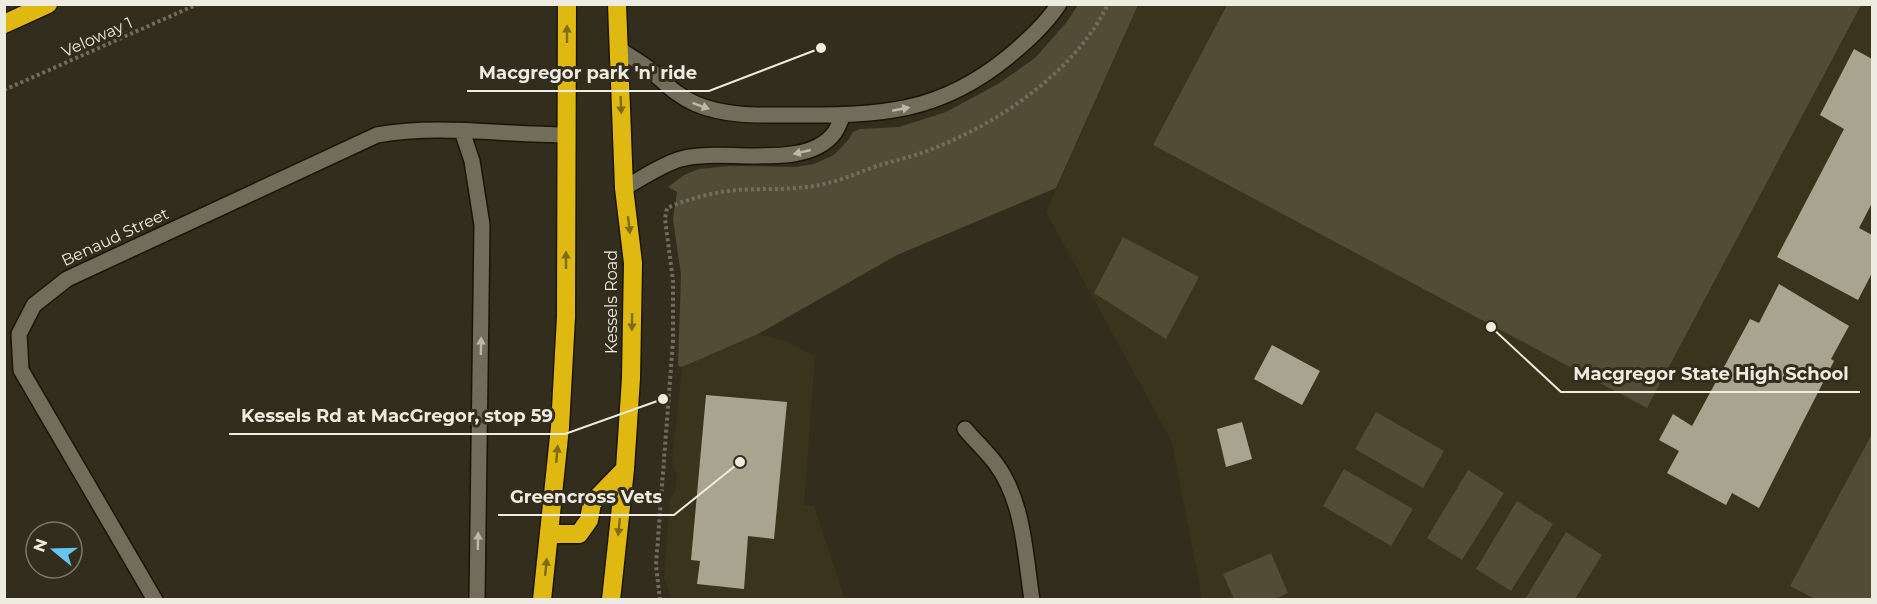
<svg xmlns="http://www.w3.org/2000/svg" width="1877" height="604" viewBox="0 0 1877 604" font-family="Montserrat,sans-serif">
  <rect width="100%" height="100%" fill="#322d1d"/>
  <path fill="#3b341c" d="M1138,5H1872V599H1202L1172,442L1046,212Z
    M758,334L786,341L815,357L804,505L814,506L845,599H671L664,578L670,498L675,492L677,476L672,463L682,367Z"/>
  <path fill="#524b35" d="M1078,5H1138L1056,188L897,255L758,334L682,367L678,366L681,275L673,219L677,192L668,187L684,175L699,169L730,166L795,167L814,164L834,155L849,139L853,132L860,129L899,127L946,112L998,84L1035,58L1066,23Z
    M1227,5V4L1861,5L1647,408L1153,145Z
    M1123,237L1199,277L1166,339L1094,293Z
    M1376,412L1444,451L1423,488L1355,449Z
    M1872,434V599H1815L1790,586Z
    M1344,469L1413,509L1391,546L1323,506Z
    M1468,470L1504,493L1462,560L1427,538Z
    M1517,501L1553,524L1511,591L1476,569Z
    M1566,532L1602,555L1575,599H1525Z
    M1271,553L1288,593L1275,599H1234L1223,574Z"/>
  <path fill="#a9a490" d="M1854,49L1872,59V203L1859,228L1872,235V273L1858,300L1777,257L1844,129L1820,115Z
    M1779,284L1849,326L1831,359L1834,361L1759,508L1732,493L1726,505L1667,473L1679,451L1659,440L1673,414L1692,426L1750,319L1759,323Z
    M1272,345L1320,371L1302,405L1254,379Z
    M706,395L787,402L774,539L748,536L744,589L697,584L700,561L691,560Z
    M1242,422L1252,459L1226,467L1217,429Z"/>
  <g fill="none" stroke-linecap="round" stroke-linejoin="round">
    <g stroke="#1a1506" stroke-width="18">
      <path id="minor" d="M619,49C629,56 640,62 649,69C665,83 677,96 696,104C727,117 762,115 795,115C881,115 938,114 1008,57C1027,41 1045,25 1059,4
        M462,131L472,161L482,225L477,600
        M624,188C641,179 664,163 681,159C724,147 807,172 835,132C838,127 841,120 843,115
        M965,429C975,441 987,452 996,464C1024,502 1025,555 1032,600
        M155,600L21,370L19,334L34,305L67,279L377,135C439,124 503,135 566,135"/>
    </g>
    <g stroke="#1a1506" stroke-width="21">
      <path id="highway" d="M4,24L48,4
        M550,534H579L589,520L592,503L625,469
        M542,600L560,427L566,317L567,4
        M611,600L625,469L631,378L633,263L624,188L617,4"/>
    </g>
    <path stroke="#716c5e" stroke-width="4" stroke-dasharray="3 3" stroke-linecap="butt" d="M4,90L198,4
      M660,600L656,565L673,341V281L665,219L667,208C686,200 706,194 728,191C761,187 795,192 828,183C845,179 862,171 880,165C897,160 915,156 932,149C999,123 1076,71 1108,4"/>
    <use href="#minor" stroke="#726d5a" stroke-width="15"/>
    <use href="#highway" stroke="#dfb911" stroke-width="18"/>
  </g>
  <defs><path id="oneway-solid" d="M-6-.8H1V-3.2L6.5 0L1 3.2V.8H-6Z" transform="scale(1.5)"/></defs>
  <g fill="#806c18">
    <use href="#oneway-solid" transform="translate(567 34) rotate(-90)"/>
    <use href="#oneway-solid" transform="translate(621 105) rotate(88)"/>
    <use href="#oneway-solid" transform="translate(629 225) rotate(83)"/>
    <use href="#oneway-solid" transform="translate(566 260) rotate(-90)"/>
    <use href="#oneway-solid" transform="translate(632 322) rotate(91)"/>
    <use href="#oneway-solid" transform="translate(557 454) rotate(-85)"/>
    <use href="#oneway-solid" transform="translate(619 527) rotate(96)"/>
    <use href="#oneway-solid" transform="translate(546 567) rotate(-84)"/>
  </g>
  <g fill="#bcb9ab">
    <use href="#oneway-solid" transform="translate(701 106) rotate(20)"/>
    <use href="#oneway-solid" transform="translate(901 109) rotate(-11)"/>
    <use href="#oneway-solid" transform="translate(802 152) rotate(167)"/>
    <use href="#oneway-solid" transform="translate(481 346) rotate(-89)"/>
    <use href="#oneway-solid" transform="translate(478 541) rotate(-89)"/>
  </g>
  <g text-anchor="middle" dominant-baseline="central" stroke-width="6" stroke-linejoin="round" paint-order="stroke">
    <g font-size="16" fill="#eeebe1" stroke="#322d1d">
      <text transform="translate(97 37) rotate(-24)">Veloway 1</text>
      <text transform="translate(115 237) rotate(-25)">Benaud Street</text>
      <text transform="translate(611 302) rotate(-90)">Kessels Road</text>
    </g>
  </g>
  <path fill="none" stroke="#eeebe1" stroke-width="2" d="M821 48L709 91H467M1491 327L1561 392H1860M663 399L565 434H229M740 462L674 515H498"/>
  <g fill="#eeebe1" stroke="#322d1d" stroke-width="2">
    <circle cx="821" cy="48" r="6"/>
    <circle cx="1491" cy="327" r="6"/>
    <circle cx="663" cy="399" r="6"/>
    <circle cx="740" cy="462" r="6"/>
  </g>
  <g font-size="18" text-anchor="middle" font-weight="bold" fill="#eeebe1" stroke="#322d1d" stroke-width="6" stroke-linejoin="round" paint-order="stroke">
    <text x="588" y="79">Macgregor park 'n' ride</text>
    <text x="1711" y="380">Macgregor State High School</text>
    <text x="397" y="422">Kessels Rd at MacGregor, stop 59</text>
    <text x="586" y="503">Greencross Vets</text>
  </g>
  <rect width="1877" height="604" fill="none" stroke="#eeebe1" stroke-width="12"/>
  <g transform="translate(54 550) rotate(289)"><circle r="28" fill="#322d1d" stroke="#7d796b" stroke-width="1.5"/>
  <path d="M0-4.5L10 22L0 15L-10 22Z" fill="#65c5ee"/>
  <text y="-9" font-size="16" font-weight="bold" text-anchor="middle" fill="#eeebe1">N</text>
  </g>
</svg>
